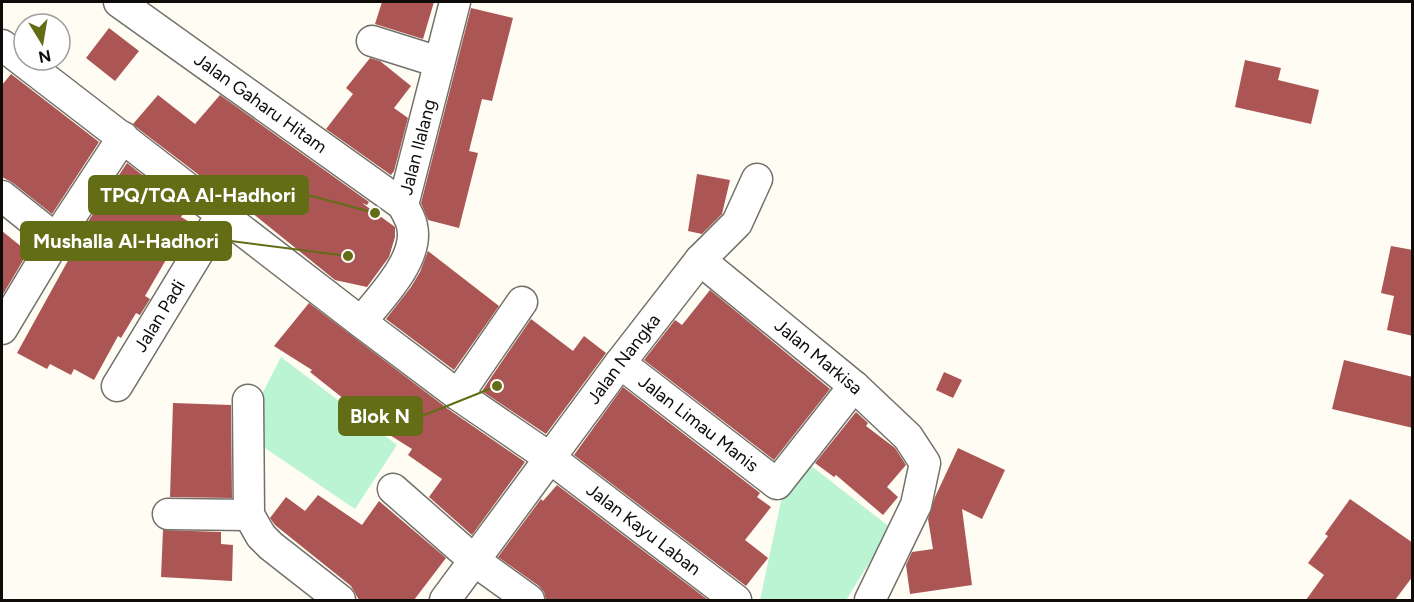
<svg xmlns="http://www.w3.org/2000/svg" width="1414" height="602" viewBox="0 0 1414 602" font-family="Figtree,sans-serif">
  <rect width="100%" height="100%" fill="#fefcf3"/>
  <path fill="#baf4d2" d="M281,357L397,445L355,509L262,446L258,402Z
    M801,458L891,528L846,600H760L786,478Z"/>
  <path fill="#ab5654" d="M382,2H434L423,39L375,24Z
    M471,8L513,18L492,101L482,99L469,151L478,153L459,228L428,220L421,203Z
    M109,28L139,51L115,81L86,58Z
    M370,58L380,61L411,86L394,108L408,118L394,171L391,175L326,129L353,94L346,88Z
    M1245,60L1281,68L1278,80L1319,90L1311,124L1235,107Z
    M11,74L99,142L52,214L13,183L2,177V85Z
    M158,95L195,124L220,95L369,202L367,205L362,203L395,227V237L389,257L367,287L335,280L214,182L213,183L205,176L203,178L136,127L133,124Z
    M127,163L186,209L181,217L195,225L180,250L174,246L145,296L150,299L140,315L136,313L121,338L118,336L94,380L74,369L71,375L50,364L47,369L17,353L81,237L79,236L83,229Z
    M697,174L730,180L722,214L702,234L688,231Z
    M2,231L28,252L2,296Z
    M1391,246L1413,250V336L1387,330L1394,296L1381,293Z
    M428,251L499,306L454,370L386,319L411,287L420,272Z
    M710,290L830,389L774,460L644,360L675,320L682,325Z
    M309,303L448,409L525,462L472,535L429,497L442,479L408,455L412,449L374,425L369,432L352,421L359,411L310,372L312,370L274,346Z
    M531,319L573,351L584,336L606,353L546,434L482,391Z
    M1344,360L1413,377V428L1332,409Z
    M944,372L962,380L953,398L936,390Z
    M623,387L760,493L757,497L771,507L745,540L768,558L746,586L574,455Z
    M173,403L231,405L232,498L170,497Z
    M856,412L868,423L866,426L895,448L906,465L887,487L898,497L883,515L836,475L834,477L815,463Z
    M958,448L1005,470L982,519L962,509L972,585L910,594L906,565L912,552L933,549L928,519L935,497Z
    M557,485L708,600H546L544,592L539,586L498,557L541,499L543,501Z
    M318,495L362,525L379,501L446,558L414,600H359L351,586L275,525L270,518L286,497L305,511Z
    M1350,499L1413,543V576L1395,600H1306L1324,575L1308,563L1328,536L1325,534Z
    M163,530L221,532V544L233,545L232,581L161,577Z"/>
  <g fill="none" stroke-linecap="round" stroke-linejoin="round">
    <g stroke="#727169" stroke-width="33">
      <g id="minor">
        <path id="s1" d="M119,2L403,205"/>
        <path d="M372,41L439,62"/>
        <path id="s2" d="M2,45L361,322L458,395L550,458L736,600"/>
        <path d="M2,196L56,239"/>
        <path id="s3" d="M700,260L854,386L908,437L925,463L916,505L870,600"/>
        <path id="s4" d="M361,322C379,299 420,259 412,226C411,219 406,212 403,205L455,2"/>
        <path d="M2,329L56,239L123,137"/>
        <path id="s5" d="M620,363L777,484L854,386"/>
        <path id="s6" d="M117,386L221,215"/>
        <path d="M458,395L522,302"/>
        <path d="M248,400L249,515L261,536L271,546L340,600"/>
        <path d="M393,489L475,561L529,600"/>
        <path d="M168,514L249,515"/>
        <path id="s7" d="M445,600L620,363L700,260L737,223L757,179"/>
      </g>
    </g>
    <use href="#minor" stroke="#fff" stroke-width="30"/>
  </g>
  <g text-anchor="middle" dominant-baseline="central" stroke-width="4.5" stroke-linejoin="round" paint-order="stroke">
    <g font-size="18" fill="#0d0c09" stroke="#fff">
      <text stroke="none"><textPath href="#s1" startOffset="174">Jalan Gaharu Hitam</textPath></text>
      <text stroke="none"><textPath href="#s4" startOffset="195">Jalan Ilalang</textPath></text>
      <text stroke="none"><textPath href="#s6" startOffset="82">Jalan Padi</textPath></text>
      <text stroke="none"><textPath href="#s3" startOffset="153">Jalan Markisa</textPath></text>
      <text stroke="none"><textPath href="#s7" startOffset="300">Jalan Nangka</textPath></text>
      <text stroke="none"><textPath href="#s5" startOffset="99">Jalan Limau Manis</textPath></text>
      <text stroke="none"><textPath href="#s2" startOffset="804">Jalan Kayu Laban</textPath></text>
    </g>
  </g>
  <path fill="none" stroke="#626d16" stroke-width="2" d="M375 213L308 195M348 256L231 241M497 386L422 416"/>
  <g fill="#626d16" stroke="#fff" stroke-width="2">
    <circle cx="375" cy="213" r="6"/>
    <circle cx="348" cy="256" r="6"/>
    <circle cx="497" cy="386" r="6"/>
  </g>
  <g fill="#626d16" stroke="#626d16" stroke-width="2">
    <rect x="89" y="176" width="219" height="38" rx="6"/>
    <rect x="21" y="222" width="210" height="38" rx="6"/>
    <rect x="339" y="397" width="83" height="38" rx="6"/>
  </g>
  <g font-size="20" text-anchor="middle" font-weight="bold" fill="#fff">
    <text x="198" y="202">TPQ/TQA Al-Hadhori</text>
    <text x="126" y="248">Mushalla Al-Hadhori</text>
    <text x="380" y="423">Blok N</text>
  </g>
  <rect width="1414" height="602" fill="none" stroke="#0d0c09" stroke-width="6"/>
  <g transform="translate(42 42) rotate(169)"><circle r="28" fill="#ffffff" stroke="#9e9e9d" stroke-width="1.5"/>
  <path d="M0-4.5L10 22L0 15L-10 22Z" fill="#626d16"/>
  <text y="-9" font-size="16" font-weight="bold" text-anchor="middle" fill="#0d0c09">N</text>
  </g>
</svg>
